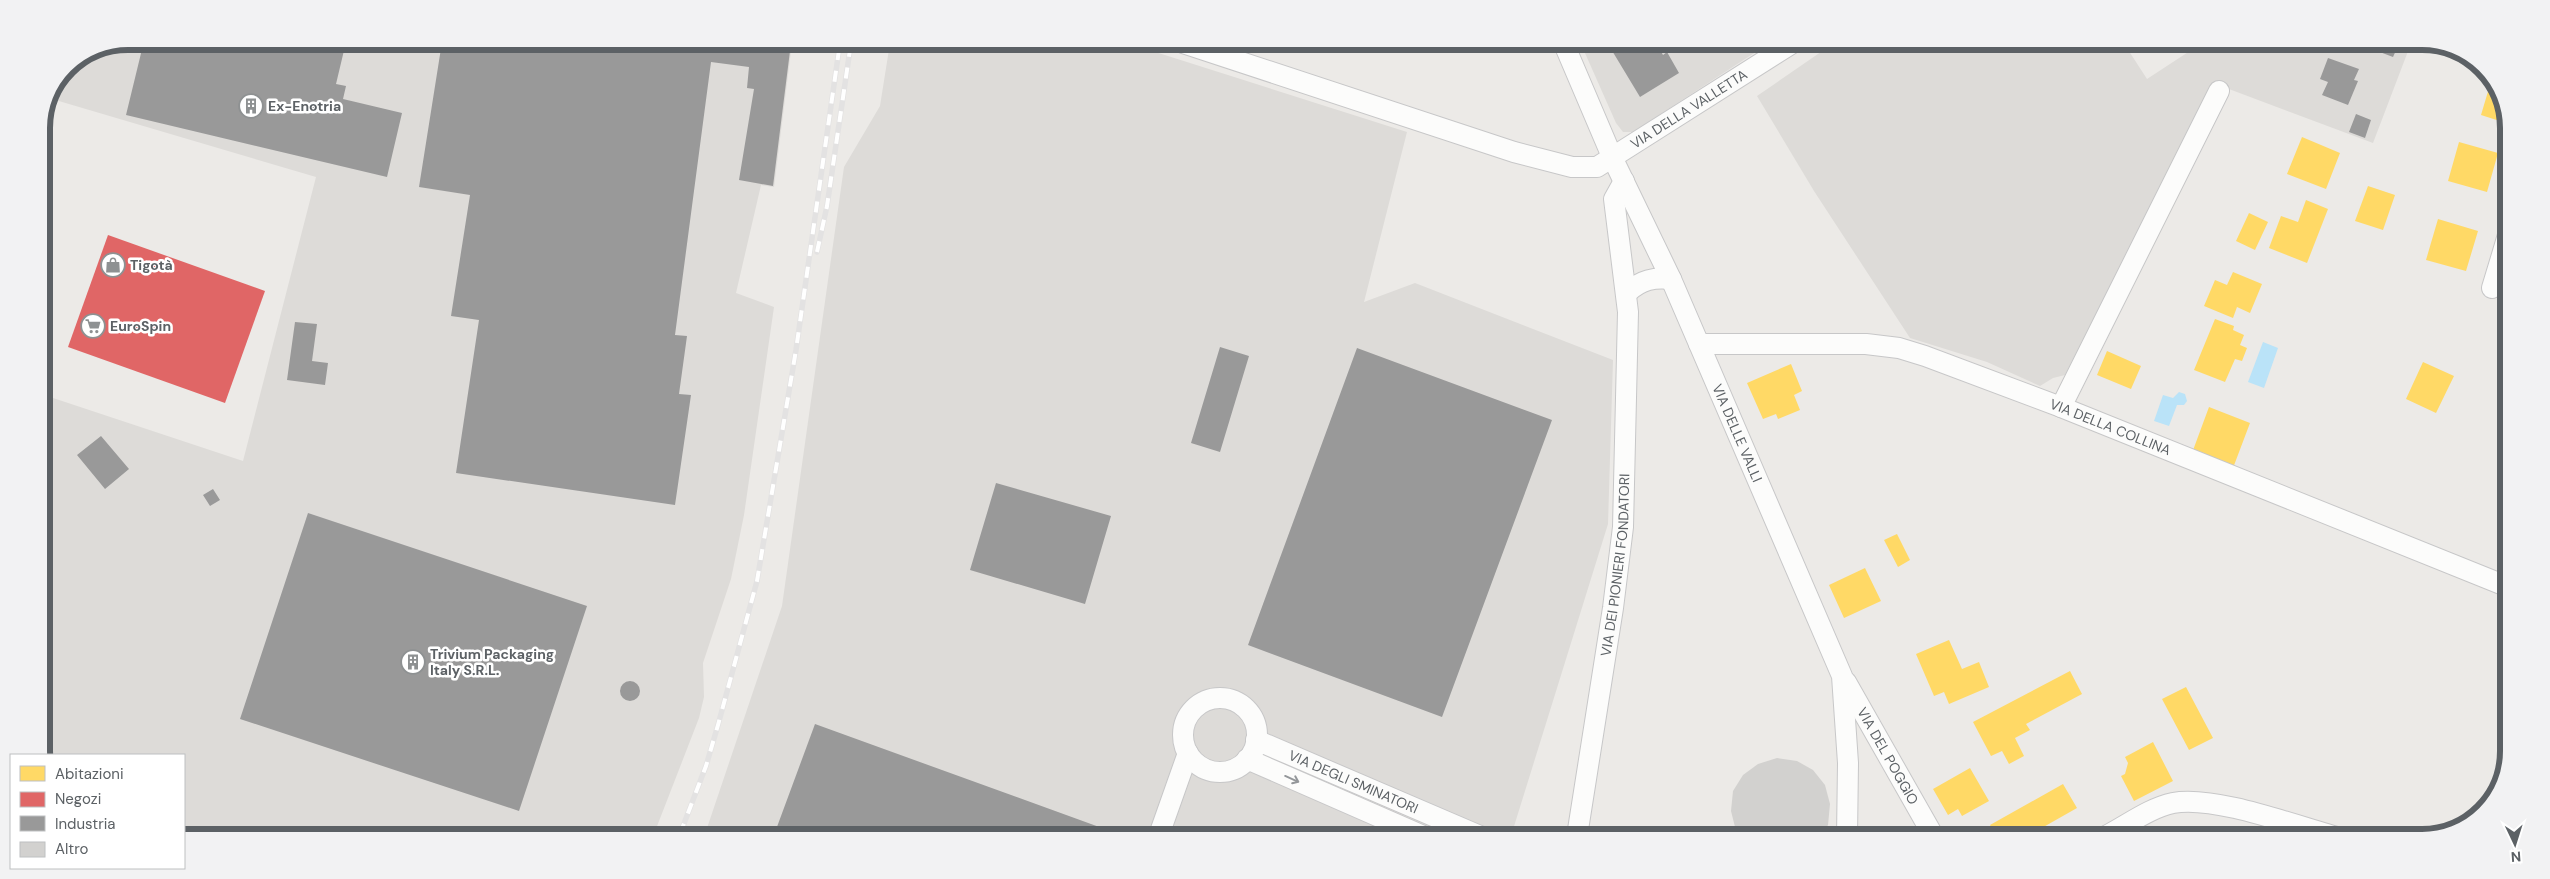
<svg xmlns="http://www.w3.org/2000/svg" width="2550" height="879" viewBox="0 0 2550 879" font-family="'DM Sans',sans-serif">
  <rect width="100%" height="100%" fill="#eceae7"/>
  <path fill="#dddbd8" d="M128,41L792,43L774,187L761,185L736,293L774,307L744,515L731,579L703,663L704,697L699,718L654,834L184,833V755H41V394L243,461L316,177L52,99L67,66L95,48Z
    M890,43H1127L1407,132L1364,302L1415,283L1613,360L1608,524L1511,836L705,834L782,606L844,167L880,106Z
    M1581,44H1768L1633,132H1623L1616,123Z
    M1831,45H2125L2147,79L2199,45L2410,46L2373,143L2213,83L2065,375L2053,378L2040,386L1987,362L1910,338L1814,191L1757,96Z"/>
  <path fill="#bae3f8" d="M2263,342L2278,348L2264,388L2248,382Z
    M2179,392L2185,394L2187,401L2184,405H2177L2169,426L2154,421L2163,395L2173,398Z"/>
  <path fill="#ffd966" d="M2492,78L2509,122V124L2481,115Z
    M2302,137L2340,153L2326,189L2287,174Z
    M2459,142L2498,153L2487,192L2448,181Z
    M2368,186L2395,195L2383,230L2355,221Z
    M2306,200L2328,209L2307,263L2269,248L2281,216L2298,222Z
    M2249,213L2268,222L2255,250L2236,241Z
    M2438,219L2478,231L2466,271L2426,260Z
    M2233,272L2262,284L2250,313L2237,307L2233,318L2204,306L2215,280L2227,285Z
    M2215,319L2234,326L2233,330L2244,335L2240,345L2247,348L2242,361L2235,359L2225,382L2194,370Z
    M2107,351L2141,366L2131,389L2097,375Z
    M2423,362L2454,376L2436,413L2406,399Z
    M1791,364L1802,391L1794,395L1800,410L1778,419L1776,414L1763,419L1747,383Z
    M2209,407L2250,423L2233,468L2192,453Z
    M1897,534L1910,560L1898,567L1884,540Z
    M1865,568L1881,601L1844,618L1829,585Z
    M1949,640L1962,669L1979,662L1989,687L1949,704L1944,692L1934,696L1916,654Z
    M2070,671L2082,694L2026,724L2030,730L2015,738L2024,756L2009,764L2002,751L1991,756L1973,722Z
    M2186,687L2213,738L2189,750L2162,699Z
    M2153,742L2173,781L2134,801L2121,776L2125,774L2128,763L2125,757Z
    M1970,768L1989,801L1962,816L1958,809L1948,815L1933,789Z
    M2063,784L2077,808L2026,837H1997L1990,825Z"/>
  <path fill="#e06666" d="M108,235L265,291L225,403L68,347Z"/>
  <path fill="#999" d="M144,41H206L227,46L228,41L346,42L336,84L346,86L343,99L402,113L387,177L126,115Z
    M442,42L791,43L773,186L739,180L754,89L747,88L749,67L711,62L675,335L687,336L679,394L691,395L675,505L456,473L479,320L451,316L470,195L419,187Z
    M1608,44H1657L1663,55L1667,52L1679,73L1640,97Z
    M2364,46H2398L2393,57Z
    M2328,58L2359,69L2354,80L2358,81L2348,105L2322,95L2328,82L2320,79Z
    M2356,114L2371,120L2365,138L2349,132Z
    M295,322L317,324L312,361L328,363L325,385L287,380Z
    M1220,347L1249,356L1220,452L1191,443Z
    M1357,348L1552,420L1442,717L1248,645Z
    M101,436L129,469L105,489L77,455Z
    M996,483L1111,516L1085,604L970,570Z
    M213,489L220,500L210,506L203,495Z
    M308,513L587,606L519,811L240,719Z
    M620 691a10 10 0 1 1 20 0a10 10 0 1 1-20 0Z
    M815,724L1113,832L1112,835H774Z"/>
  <path fill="#d2d1cf" d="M1777,758L1797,761L1813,770L1825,785L1830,804L1828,825L1820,837L1741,836L1736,831L1731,811L1733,791L1743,775L1758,764Z"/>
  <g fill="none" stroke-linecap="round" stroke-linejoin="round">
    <g stroke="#c7c7c8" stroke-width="22">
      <g id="street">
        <path id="s1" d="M1183,43L1514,152L1572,167H1597L1791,44"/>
        <path id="s2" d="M1564,44L1613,159L1671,279L1842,676L1848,763L1847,837"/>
        <path d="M2492,288L2508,235"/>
        <path d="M1628,292C1641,280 1654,277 1671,279"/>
        <path id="s3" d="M1699,344H1866L1899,348L1925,356L2061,407L2506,586"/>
        <path d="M2061,407L2219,91"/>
        <path id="s4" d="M1846,682L1934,837"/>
        <circle cx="1220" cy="735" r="37"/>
        <path id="s5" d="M1256,740L1480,836"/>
        <path d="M1247,759L1423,836"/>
        <path d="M1159,835L1188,753"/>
        <path id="s6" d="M1577,836L1613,608L1623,527L1628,312L1614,199L1624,181"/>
        <path d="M2104,837C2126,826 2149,808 2173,803C2214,795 2296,826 2340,838"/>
      </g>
    </g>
    <use href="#street" stroke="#fcfcfb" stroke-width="20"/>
    <g stroke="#e3e2e2" stroke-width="5.5">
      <path id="rail" d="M817,252L827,206L851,43
        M680,834L706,766L718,725L757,581L796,350L840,43"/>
    </g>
    <use href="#rail" stroke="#fff" stroke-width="4" stroke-dasharray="11" stroke-linecap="butt"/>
  </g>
  <defs><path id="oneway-shaft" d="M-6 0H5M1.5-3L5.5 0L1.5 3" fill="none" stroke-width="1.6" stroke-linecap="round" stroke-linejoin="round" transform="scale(1.25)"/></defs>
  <use stroke="#94979a" href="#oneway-shaft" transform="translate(1292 779) rotate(24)"/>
  <defs>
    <g id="building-ring" transform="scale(1.25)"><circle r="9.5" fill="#fff" stroke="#8e9192" stroke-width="1.5"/><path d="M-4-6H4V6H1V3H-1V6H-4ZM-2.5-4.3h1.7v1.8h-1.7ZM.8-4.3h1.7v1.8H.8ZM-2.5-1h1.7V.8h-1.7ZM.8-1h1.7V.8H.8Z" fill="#8e9192"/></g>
    <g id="shop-ring" transform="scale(1.25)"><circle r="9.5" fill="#fff" stroke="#8e9192" stroke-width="1.5"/><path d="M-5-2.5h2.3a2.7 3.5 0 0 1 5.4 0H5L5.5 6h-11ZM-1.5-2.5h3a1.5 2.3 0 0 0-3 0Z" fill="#8e9192"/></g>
    <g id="supermarket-ring" transform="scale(1.25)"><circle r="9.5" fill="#fff" stroke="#8e9192" stroke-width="1.5"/><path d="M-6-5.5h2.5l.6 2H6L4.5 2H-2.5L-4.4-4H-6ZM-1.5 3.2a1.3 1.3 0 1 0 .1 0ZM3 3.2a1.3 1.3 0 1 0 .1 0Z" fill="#8e9192"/></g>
  </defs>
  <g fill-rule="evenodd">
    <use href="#building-ring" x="251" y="106"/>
    <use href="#shop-ring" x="113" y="265"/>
    <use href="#supermarket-ring" x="93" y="326"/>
    <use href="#building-ring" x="413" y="662"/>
  </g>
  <g text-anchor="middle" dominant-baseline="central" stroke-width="5" stroke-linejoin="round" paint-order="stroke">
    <g font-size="14" font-weight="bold" fill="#5c6165" stroke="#fff" text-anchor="start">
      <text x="268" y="106">Ex-Enotria</text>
      <text x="130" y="265">Tigotà</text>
      <text x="110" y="326">EuroSpin</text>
      <text x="430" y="654">Trivium Packaging<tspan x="430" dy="16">Italy S.R.L.</tspan></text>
    </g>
    <g font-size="14" fill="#5c6165" stroke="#fff">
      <text stroke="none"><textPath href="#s1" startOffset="542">VIA DELLA VALLETTA</textPath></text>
      <text stroke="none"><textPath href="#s3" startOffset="426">VIA DELLA COLLINA</textPath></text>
      <text stroke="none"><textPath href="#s2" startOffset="426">VIA DELLE VALLI</textPath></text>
      <text stroke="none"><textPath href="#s6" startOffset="274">VIA DEI PIONIERI FONDATORI</textPath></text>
      <text stroke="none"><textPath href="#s4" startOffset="85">VIA DEL POGGIO</textPath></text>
      <text stroke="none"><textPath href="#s5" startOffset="106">VIA DEGLI SMINATORI</textPath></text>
    </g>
  </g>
  <path d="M0 0H2550V879H0ZM128 50H2422A78 78 0 0 1 2500 128V751A78 78 0 0 1 2422 829H128A78 78 0 0 1 50 751V128A78 78 0 0 1 128 50Z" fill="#f2f2f3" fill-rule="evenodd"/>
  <path fill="none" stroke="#5c6165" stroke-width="6" d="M128 50H2422A78 78 0 0 1 2500 128V751A78 78 0 0 1 2422 829H128A78 78 0 0 1 50 751V128A78 78 0 0 1 128 50Z"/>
  <rect x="10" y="754" width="175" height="115" fill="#ffffff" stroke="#bec0c1"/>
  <rect x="20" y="766" width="25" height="15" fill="#ffd966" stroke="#bec0c1"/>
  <text x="55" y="779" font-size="15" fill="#5c6165">Abitazioni</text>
  <rect x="20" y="792" width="25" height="15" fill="#e06666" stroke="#bec0c1"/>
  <text x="55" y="804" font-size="15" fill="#5c6165">Negozi</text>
  <rect x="20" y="816" width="25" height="15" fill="#999999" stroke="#bec0c1"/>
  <text x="55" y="829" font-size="15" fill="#5c6165">Industria</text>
  <rect x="20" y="842" width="25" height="15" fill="#d2d1cf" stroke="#bec0c1"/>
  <text x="55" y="854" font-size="15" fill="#5c6165">Altro</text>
  <g transform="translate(2515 844) rotate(176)" stroke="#ffffff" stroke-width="4" paint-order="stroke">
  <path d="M0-4L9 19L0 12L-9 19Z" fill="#5c6165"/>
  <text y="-8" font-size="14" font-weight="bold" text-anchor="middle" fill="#5c6165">N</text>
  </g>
</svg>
